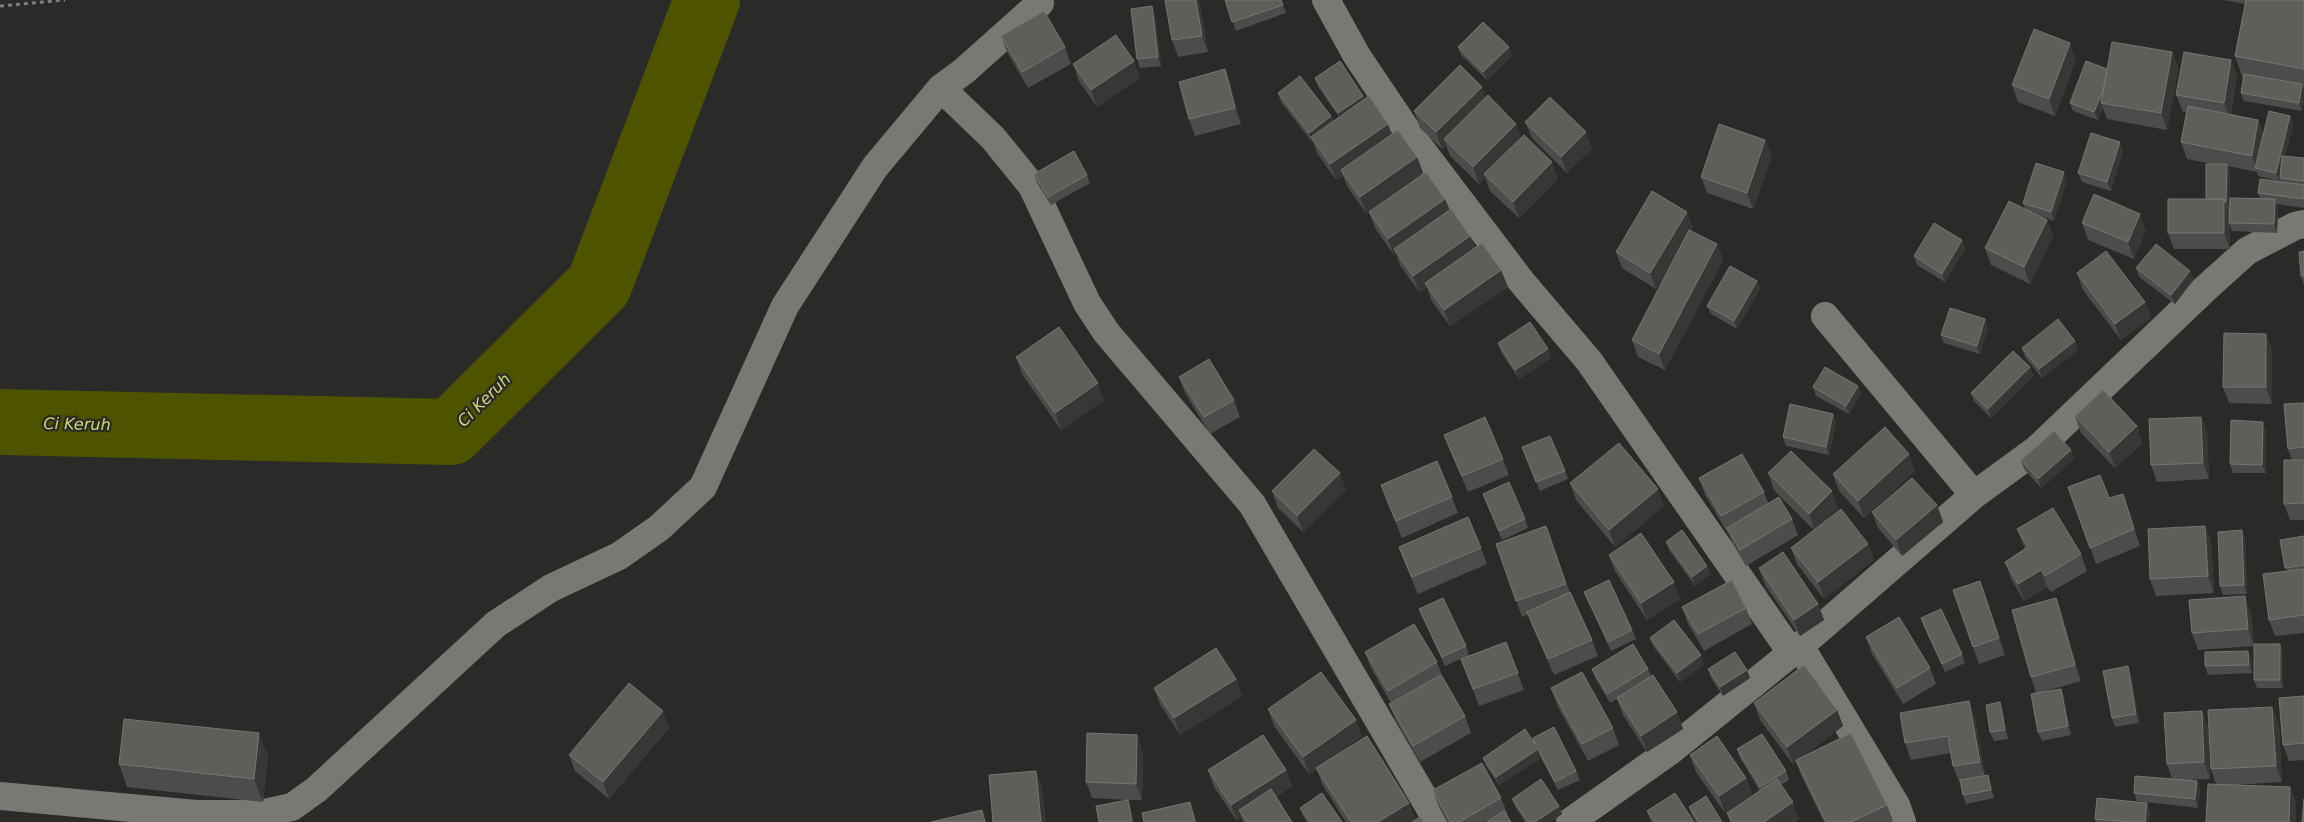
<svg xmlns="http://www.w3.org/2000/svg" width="2304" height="822" viewBox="0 0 2304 822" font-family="'DejaVu Sans',sans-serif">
  <rect width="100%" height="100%" fill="#2a2a28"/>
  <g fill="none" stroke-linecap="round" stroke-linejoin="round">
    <path stroke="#4e5300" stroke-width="66" d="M0,422L451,432L599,285L707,0"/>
    <path stroke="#7e7e7c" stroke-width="3" stroke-dasharray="4 4" stroke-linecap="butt" d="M0,6L65,0"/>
    <path stroke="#787875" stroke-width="28" d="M1326,0L1357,56L1408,132L1521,281L1589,361L1791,652
      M941,88L993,138L1032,186L1087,303L1106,332L1252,504L1438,822
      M1825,316L1974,495
      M1800,646L1896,805L1902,822
      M0,796L196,814H260L292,807L317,789L496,624L551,588L619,556L659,528L703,487L785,306L875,167L941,88L964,71L1040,3
      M1570,822L1670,751L1800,646L1974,495L2037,449L2207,287L2247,251L2295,226L2304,224"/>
  </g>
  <path fill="#4c4c4a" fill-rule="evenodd" d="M1199,0L1208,52L1178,57L1172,40Z
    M1225,0H1281L1286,13L1236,31Z
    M2224,0H2304V99L2302,111L2244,101L2241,93L2243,79L2235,56L2245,4Z
    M1155,15L1161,66L1140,68L1137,59Z
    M1001,36L1065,47L1071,64L1028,88L1007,52Z
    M1458,47L1512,55L1487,80L1461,55Z
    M2172,52L2178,69L2167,130L2107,119L2103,108L2098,120L2073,111L2070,103L2107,69Z
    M2076,60L2055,116L2018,102L2012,85Z
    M2231,60L2237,76L2231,115L2258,120L2263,133L2290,116L2293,125L2285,156L2304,158V208L2276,204L2278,208L2277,233L2232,231L2230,225V249H2174L2168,233L2206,199L2213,164L2187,159L2181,142L2186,112H2183L2176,95ZM2228,166L2257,172L2258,176L2279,181L2280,179L2281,182L2258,193L2260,199L2229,215L2228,211H2229L2230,173Z
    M1073,64L1140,78L1097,107L1079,81Z
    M1225,69L1231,86L1241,124L1195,136L1189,119Z
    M1315,78L1363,96L1365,99L1392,134L1417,157L1423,173L1366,213L1347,186L1343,176L1336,180L1317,153L1313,141L1312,142L1281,102L1278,93L1331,116L1333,121L1339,117L1318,87Z
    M1486,97L1516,124L1521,137L1558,179L1519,218L1490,191L1485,177L1479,184L1450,156L1446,145L1442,149L1420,128L1414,111Z
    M1525,122L1592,149L1567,173L1532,138Z
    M2123,151L2111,191L2082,182L2078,173Z
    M1772,156L1753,209L1707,193L1701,177Z
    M1034,174L1087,175L1090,183L1051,205L1037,183Z
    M2067,180L2054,221L2041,216L2047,220L2053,236L2030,284L1991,265L1985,248L2025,209L2023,203Z
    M1445,199L1449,210L1470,236L1475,248L1508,287L1450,326L1431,300L1427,287L1419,292L1400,265L1396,254L1394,255L1375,228L1369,212Z
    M2082,223L2146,230L2134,259L2088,240Z
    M1693,228L1691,231L1717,244L1723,260L1665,370L1638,357L1632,340L1671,265L1656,289L1622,268L1616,252Z
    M1962,240L1965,249L1945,282L1917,265L1914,256Z
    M2304,251V285L2301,276Z
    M2136,268L2194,279L2175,304L2139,277Z
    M2077,273L2145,302L2151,318L2121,340L2083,290Z
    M1757,281L1760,289L1737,329L1711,314L1707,306Z
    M1988,327L1980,354L1944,343L1941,335Z
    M2266,334L2272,350V404L2229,403L2223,387Z
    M2075,341L2078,350L2042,378L2025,357L2022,348Z
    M1498,343L1551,358L1519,379L1501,352Z
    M1016,357L1104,400L1061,430L1022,374Z
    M2030,367L2033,376L1991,418L1974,401L1971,393Z
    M1179,377L1234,400L1240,417L1210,434L1185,393Z
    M1858,386L1861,394L1849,414L1816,396L1813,387Z
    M2304,403V520H2290L2284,504L2292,460L2288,449Z
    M1833,414L1836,422L1829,455L1786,446L1783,437Z
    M2075,416L2143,443L2115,468L2081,433Z
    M2201,417L2207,433L2209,479L2157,482L2151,465Z
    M2266,430V473H2233L2230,464Z
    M1444,435L1503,459L1509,475L1468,492L1450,451Z
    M1522,447L1565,471L1568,479L1540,491Z
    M2071,450L2074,459L2041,488L2024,469L2021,460Z
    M1915,471L1864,518L1839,491L1833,474Z
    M1768,473L1838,508L1823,523L1868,544L1874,560L1824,599L1797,564L1791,548L1814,530L1774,490Z
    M1699,478L1764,492L1768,503L1792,519L1798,535L1746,566L1733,544L1728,532H1727L1705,495Z
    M1570,483L1664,506L1615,547L1576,500Z
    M1381,485L1452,497L1458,513L1402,538L1387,502Z
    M2068,487L2109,498L2129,510L2140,546L2096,564Z
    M1346,490L1303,532L1278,508L1272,491Z
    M1483,494L1525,519L1528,528L1502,540Z
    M1937,505L1943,522L1902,556L1878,528L1872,512Z
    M1546,526L1570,593L1592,640L1598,656L1554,675L1533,628L1528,615L1522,617L1496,544Z
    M2205,526L2211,542L2214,593L2156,596L2150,579Z
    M2017,529L2081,554L2087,571L2051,592L2047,587L2024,601L2011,579L2005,562L2025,549Z
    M2242,530L2245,539L2247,594L2223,595L2220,586Z
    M2304,536V633L2275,636L2269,620L2287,571L2285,568Z
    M1666,542L1711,574L1695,586L1669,550Z
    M1399,547L1481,548L1487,564L1418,594L1405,564Z
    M1609,555L1674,582L1680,599L1647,620L1615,571Z
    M1759,568L1818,604L1824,620L1800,636L1765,585Z
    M1980,581L2005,655L1979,664L1953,590Z
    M1584,592L1632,630L1636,639L1611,651L1588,601Z
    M2056,598L2062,614L2081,681L2046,691L2061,689L2064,697L2071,735L2042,741L2038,732L2036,693L2031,677Z
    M1682,607L1746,608L1752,624L1704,651L1688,624Z
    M1419,609L1466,646L1469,655L1445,666L1423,618Z
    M2251,613L2254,645L2280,644L2283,652V688H2257L2254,680V646L2198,650L2192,633Z
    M1921,618L1962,654L1965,663L1945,672L1924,627Z
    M1866,637L1930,668L1936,684L1903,704L1872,654Z
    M1650,638L1704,664L1680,682L1653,646Z
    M1506,642L1524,690L1479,706L1461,659Z
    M2248,651L2251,659L2252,673L2208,675L2205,666Z
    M1365,652L1437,662L1442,675L1465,716L1471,733L1420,762L1396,721L1389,704L1391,703L1371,668Z
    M1592,669H1648L1651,676L1677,712L1683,729L1647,752L1623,715L1617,699L1610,703L1595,678Z
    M1708,669L1750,678L1723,696L1711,678Z
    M2131,675L2139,723L2115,727L2112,718Z
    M1236,679L1242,696L1180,735L1160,704L1154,688Z
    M1551,688L1613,728L1619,745L1588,761L1557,705Z
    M2304,696V760L2289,761L2283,745Z
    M1969,701L1975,718L1985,776L1991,784L1994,798L1966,804L1963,795L1960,782H1959L1953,766L1951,753L1911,760L1905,743Z
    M2000,702L2003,711L2008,739L1994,741L1990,732Z
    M1754,703L1837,710L1843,726L1802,757L1887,805L1893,821L1891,822H1824L1802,777L1796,762L1793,764L1760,720Z
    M2272,707L2279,724L2282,782L2234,785L2290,787L2296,803V822H2206L2216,784L2211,769Z
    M1268,709L1362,736L1329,760L1415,819L1410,822H1346L1322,784L1317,769L1309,774L1274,726Z
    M2202,711L2208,728L2210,779L2184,780L2197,781L2200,790L2198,808L2137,801L2134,793L2172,779L2167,764Z
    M669,728L609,799L575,771L569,755Z
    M1535,744L1576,771L1580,780L1558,790L1541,758L1499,785L1486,766L1483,758Z
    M1737,749L1786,771L1789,780L1781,785L1799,819L1794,822H1730L1727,813L1760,791L1740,758Z
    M1143,752L1142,800H1128L1131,808L1127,800L1092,798L1086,782Z
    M1690,755L1746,778L1752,794L1725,813L1696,772Z
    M268,756L263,802L127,787L119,764Z
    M1208,770H1286L1292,786L1276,797L1292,822H1243L1242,818L1237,821L1214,787Z
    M1433,790L1501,798L1508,815H1507L1511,822H1447L1439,807Z
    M1512,799L1559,806L1562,814L1551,822H1525L1516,808Z
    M1689,807L1722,822H1696L1692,816Z
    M1300,808L1342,822H1307L1303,816Z
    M1647,811L1694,822H1651Z
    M2150,811L2149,822H2096L2095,819Z"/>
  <path fill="#373735" d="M1196,0H1199L1208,52L1202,36Z
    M1152,6L1155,15L1161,66L1158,57Z
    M2070,43L2076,60L2055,116L2049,99Z
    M1509,47L1512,55L1487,80L1483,72Z
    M2172,52L2178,69L2167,130L2161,113Z
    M2231,60L2237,76L2230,119L2224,103Z
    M1134,61L1140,78L1097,107L1091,90Z
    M1225,69L1231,86L1241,124L1235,108Z
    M2111,71L2101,103L2103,108L2098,120L2094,112Z
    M2302,84L2304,90V99L2302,111L2299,103Z
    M1482,87L1488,103L1444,139L1446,145L1442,149L1436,132Z
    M1363,96L1367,105L1341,122L1338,113Z
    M1331,116L1335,125L1311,137L1313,141L1312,142L1309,133Z
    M2290,116L2293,125L2279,181L2276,173Z
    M2258,120L2264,136L2256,168L2252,156Z
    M1388,124L1394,140L1341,170L1343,176L1336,180L1330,164Z
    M1516,124L1522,140L1484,174L1485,177L1479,184L1473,167Z
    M1586,132L1592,149L1567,173L1561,157Z
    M1765,140L1772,156L1753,209L1747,193Z
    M2120,142L2123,151L2111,191L2107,182Z
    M1417,157L1423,173L1366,213L1360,197Z
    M1552,162L1558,179L1519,218L1513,202Z
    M2227,164L2230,173L2229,211L2226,202Z
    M2064,172L2067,180L2054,221L2051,212Z
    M1445,199L1452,215L1394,249L1396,254L1394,255L1388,239Z
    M2224,199L2230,216L2229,223L2230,225V249L2224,233Z
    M2275,199L2278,208L2277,233L2274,224Z
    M1687,212L1693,228L1656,289L1650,273Z
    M2140,214L2146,230L2134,259L2128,242Z
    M2047,220L2053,236L2030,284L2024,267Z
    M1470,236L1476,252L1425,283L1427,287L1419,292L1413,276Z
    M1962,240L1965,249L1945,282L1942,274Z
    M1717,244L1723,260L1665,370L1659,354Z
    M1501,270L1508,287L1450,326L1444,310Z
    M2190,271L2194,279L2175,304L2171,295Z
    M1757,281L1760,289L1737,329L1734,321Z
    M2145,302L2151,318L2121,340L2115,324Z
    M1985,319L1988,327L1980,354L1977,346Z
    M2266,334L2272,350V404L2266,387Z
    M2075,341L2078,350L2042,378L2039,369Z
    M1548,349L1551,358L1519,379L1515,370Z
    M2030,367L2033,376L1991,418L1988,409Z
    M1098,383L1104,400L1061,430L1055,413Z
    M1858,386L1861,394L1849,414L1846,406Z
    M1833,414L1836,422L1829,455L1826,447Z
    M2201,417L2207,433L2209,479L2203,463Z
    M2263,422L2266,430V473L2262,465Z
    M2137,426L2143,443L2115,468L2109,452Z
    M2071,450L2074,459L2041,488L2038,479Z
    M1909,454L1915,471L1864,518L1858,501Z
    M1340,473L1346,490L1303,532L1297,516Z
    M1658,489L1664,506L1615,547L1609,530Z
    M1832,491L1838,508L1815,531L1809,514Z
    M2123,494L2129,510L2140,546L2134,529Z
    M1937,505L1943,522L1902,556L1896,540Z
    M2205,526L2211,542L2214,593L2208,576Z
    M2242,530L2245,539L2247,594L2244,585Z
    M1868,544L1874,560L1824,599L1818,582Z
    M1707,566L1711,574L1695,586L1692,577Z
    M2041,570L2047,587L2024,601L2018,584Z
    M1674,582L1680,599L1647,620L1641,603Z
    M2245,596L2251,613L2254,646L2248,629Z
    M2056,598L2062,614L2081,681L2075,665Z
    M1818,604L1824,620L1800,636L1794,620Z
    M2280,644L2283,652V688L2280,680Z
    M2248,651L2251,659L2252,673L2249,665Z
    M1701,655L1704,664L1680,682L1677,673Z
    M2128,666L2131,675L2139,723L2136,714Z
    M1747,670L1750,678L1723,696L1720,687Z
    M1236,679L1242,696L1180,735L1174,718Z
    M2061,689L2064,697L2071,735L2068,726Z
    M1969,701L1975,718L1986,778L1980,762Z
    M2000,702L2003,711L2008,739L2005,730Z
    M2272,707L2279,724L2282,782L2276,766Z
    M1837,710L1843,726L1793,764L1787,747Z
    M663,711L669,728L609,799L603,782Z
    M2202,711L2208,728L2210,779L2204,762Z
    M1677,712L1683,729L1647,752L1641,736Z
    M1356,720L1362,736L1309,774L1303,757Z
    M259,733L268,756L263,802L254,779Z
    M1137,735L1143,752L1142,800L1136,784Z
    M1538,749L1541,758L1499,785L1496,777Z
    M1286,770L1292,786L1244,817L1239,810L1242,818L1237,821L1231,805Z
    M1036,771L1042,787L1046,822H1041Z
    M1988,775L1991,784L1994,798L1991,790Z
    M1746,778L1752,794L1725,813L1719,796Z
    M2197,781L2200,790L2198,808L2195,799Z
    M2290,787L2296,803V822H2289Z
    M1128,800L1131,808L1134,822H1132Z
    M1190,802L1196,818L1197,822H1195Z
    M1793,802L1799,819L1794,822H1764Z
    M1409,803L1415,819L1410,822H1378Z
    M2147,803L2150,811L2149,822H2145Z
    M1559,806L1562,814L1551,822H1535Z"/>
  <path fill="#5e5e5b" stroke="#757573" d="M1165,0H1196L1202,36L1172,40Z
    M1225,0H1281L1283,5L1232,22Z
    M2246,0H2304V69L2235,56Z
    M1152,6L1158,57L1137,59L1131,9Z
    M1044,11L1065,47L1022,72L1001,36Z
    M1483,22L1509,47L1483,72L1458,47Z
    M2034,29L2070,43L2049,99L2012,85Z
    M1116,35L1134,61L1091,90L1073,64Z
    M2112,42L2172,52L2161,113L2101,103Z
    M2184,52L2231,60L2224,103L2176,95Z
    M1340,61L1363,96L1338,113L1315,78Z
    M2086,61L2107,69L2103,91L2094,112L2070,103Z
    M1460,65L1482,87L1436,132L1414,111Z
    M1225,69L1235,108L1189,119L1179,82Z
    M2244,74L2302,84L2299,103L2241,93Z
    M1300,76L1331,116L1309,133L1278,93Z
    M1488,95L1516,124L1473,167L1444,139Z
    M1369,96L1388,124L1330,164L1311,137Z
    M1550,97L1586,132L1561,157L1525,122Z
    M2188,106L2258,120L2252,156L2181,142Z
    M2269,111L2290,116L2276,173L2255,168Z
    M1719,124L1765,140L1747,193L1701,177Z
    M1398,130L1417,157L1360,197L1341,170Z
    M2091,133L2120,142L2107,182L2078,173Z
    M1524,135L1552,162L1513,202L1484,174Z
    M1074,151L1087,175L1048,197L1034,174Z
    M2282,156L2304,158V181L2280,178Z
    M2036,163L2064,172L2051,212L2023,203Z
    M2206,164H2227L2226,202H2225L2224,199H2206Z
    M1426,172L1445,199L1388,239L1369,212Z
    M2260,179L2304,185V199L2258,193Z
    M1652,191L1687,212L1650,273L1616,252Z
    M2094,194L2140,214L2128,242L2082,223Z
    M2230,198L2275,199L2274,224L2229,223Z
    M2168,199H2224V233H2168Z
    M2009,201L2047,220L2024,267L1985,248Z
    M1451,209L1470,236L1413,276L1394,249Z
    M1934,223L1962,240L1942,274L1914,256Z
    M1689,230L1717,244L1659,354L1632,340Z
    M1482,243L1501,270L1444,310L1425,283Z
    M2156,244L2190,271L2171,295L2136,268Z
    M2106,251L2145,302L2115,324L2077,273Z
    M2304,251V276H2301L2299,252Z
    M1730,266L1757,281L1734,321L1707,306Z
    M1950,308L1985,319L1977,346L1941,335Z
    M2058,319L2075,341L2039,369L2022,348Z
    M1530,322L1548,349L1515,370L1498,343Z
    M1059,327L1098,383L1055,413L1016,357Z
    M2224,333L2266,334V387H2223Z
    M2013,351L2030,367L1988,409L1971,393Z
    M1209,359L1234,400L1204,417L1179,377Z
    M1825,367L1858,386L1846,406L1813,387Z
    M2103,390L2137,426L2109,452L2075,416Z
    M2304,403V447L2288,449L2284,404Z
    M1790,404L1833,414L1826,447L1783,437Z
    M1485,417L1503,459L1462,476L1444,435Z
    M2201,417L2203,463L2151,465L2149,419Z
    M2231,420L2263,422L2262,465L2230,464Z
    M1885,427L1909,454L1858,501L1833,474Z
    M2054,431L2071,450L2038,479L2021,460Z
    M1550,436L1565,471L1536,482L1522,447Z
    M1619,443L1658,489L1609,530L1570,483Z
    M1314,449L1340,473L1297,516L1272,491Z
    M1791,451L1832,491L1809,514L1768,473Z
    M1742,454L1764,492L1721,516L1699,478Z
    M2284,460H2304V503L2284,504Z
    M1437,461L1452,497L1396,521L1381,485Z
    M2100,475L2109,498L2123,494L2134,529L2090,548L2068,487Z
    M1912,478L1937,505L1896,540L1872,512Z
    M1509,482L1525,519L1499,531L1483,494Z
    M1779,497L1792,519L1740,550L1727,528Z
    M2053,508L2081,554L2045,576L2041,570L2018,584L2005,562L2028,547L2017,529Z
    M1841,509L1868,544L1818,582L1791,548Z
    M1468,517L1481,548L1412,577L1399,547Z
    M1546,526L1566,584L1516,601L1496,544Z
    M2205,526L2208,576L2150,579L2148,529Z
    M1682,530L1707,566L1692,577L1666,542Z
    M2242,530L2244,585L2220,586L2218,532Z
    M1641,533L1674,582L1641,603L1609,555Z
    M2304,536V565L2285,568L2280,540Z
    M1783,552L1818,604L1794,620L1759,568Z
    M2304,569V615L2269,620L2263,574Z
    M1609,580L1632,630L1608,642L1584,592Z
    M1732,580L1746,608L1698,634L1682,607Z
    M1980,581L1999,638L1973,647L1953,590Z
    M1570,592L1592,640L1548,659L1527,612Z
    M2245,596L2248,629L2192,633L2189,600Z
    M1443,598L1466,646L1442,657L1419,609Z
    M2056,598L2075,665L2031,677L2012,610Z
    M1941,609L1962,654L1942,664L1921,618Z
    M1899,617L1930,668L1897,688L1866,637Z
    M1674,620L1701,655L1677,673L1650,638Z
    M1414,624L1437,662L1388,691L1365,652Z
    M1506,642L1518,673L1473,689L1461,659Z
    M1633,644L1648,669L1607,694L1592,669Z
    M2254,644H2280V680H2254Z
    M1216,648L1236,679L1174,718L1154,688Z
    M2248,651L2249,665L2205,666V652Z
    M1735,652L1747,670L1720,687L1708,669Z
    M1804,665L1837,710L1787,747L1754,703Z
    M2128,666L2136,714L2112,718L2103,671Z
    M1321,672L1356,720L1303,757L1268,709Z
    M1582,672L1613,728L1582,744L1551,688Z
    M1441,675L1465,716L1413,746L1389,704Z
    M1653,675L1677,712L1641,736L1617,698Z
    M629,683L663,711L603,782L569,755Z
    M2061,689L2068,726L2038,732L2031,694Z
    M2304,696V743L2283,745L2279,698Z
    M1969,701L1980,762L1953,766L1948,736L1905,743L1900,713Z
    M2000,702L2005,730L1990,732L1986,705Z
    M2272,707L2276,766L2211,769L2208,710Z
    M2202,711L2204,762L2167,764L2164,713Z
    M124,719L259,733L254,779L119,764Z
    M1554,727L1576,771L1555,782L1538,749L1496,777L1483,758L1525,729L1535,744L1533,738Z
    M1087,733L1137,735L1136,784L1086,782Z
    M1851,733L1887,805L1851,822H1826L1796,760Z
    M1762,734L1786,771L1760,787L1737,749Z
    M1263,735L1286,770L1231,805L1208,770Z
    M1367,736L1409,803L1378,822H1351L1316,768Z
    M1717,736L1746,778L1719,796L1690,755Z
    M1482,763L1501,798L1459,822H1450L1433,790Z
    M1036,771L1041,822H993L989,775Z
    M1988,775L1991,790L1963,795L1960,780Z
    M2135,776L2197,781L2195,799L2134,793Z
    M1541,779L1559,806L1535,822H1528L1512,799Z
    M1777,779L1793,802L1764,822H1732L1727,813Z
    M2208,784L2290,787L2289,822H2206Z
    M1271,789L1292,822H1247L1239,810Z
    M1322,793L1342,822H1310L1300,808Z
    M1675,793L1694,822H1655L1647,811Z
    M1706,796L1722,822H1699L1689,807Z
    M2097,798L2147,803L2145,822H2129L2095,819Z
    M2304,799V822H2302Z
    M1128,800L1132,822H1099L1096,806Z
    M1190,802L1195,822H1144L1142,813Z
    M982,810L985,822H931Z
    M1504,811L1511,822H1487Z
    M1420,817L1424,822H1412Z"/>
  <g text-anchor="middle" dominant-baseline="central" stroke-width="4.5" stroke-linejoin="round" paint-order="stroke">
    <g font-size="16" font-style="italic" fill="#d0da75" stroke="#2a2a28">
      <text transform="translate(484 400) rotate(-45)">Ci Keruh</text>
      <text transform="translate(77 424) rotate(1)">Ci Keruh</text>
    </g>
  </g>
</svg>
